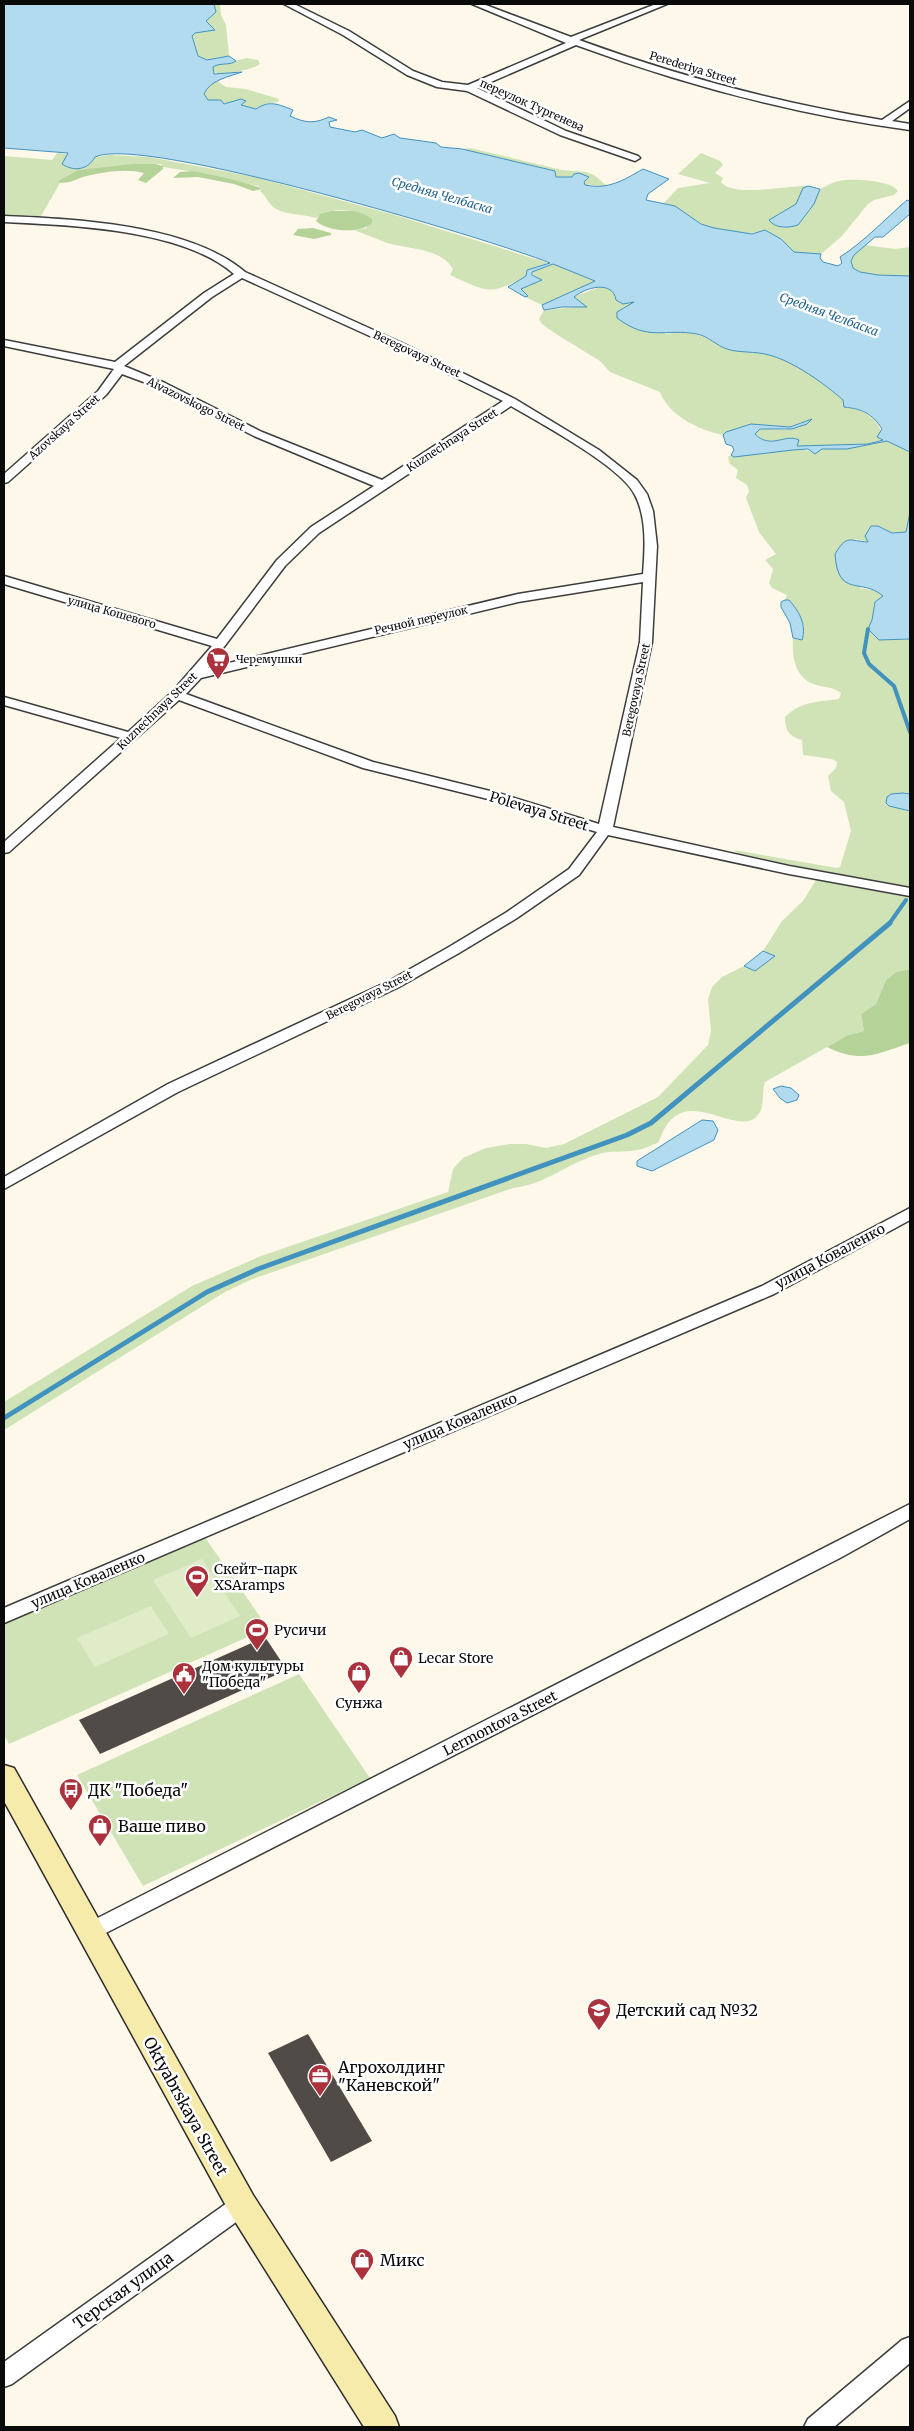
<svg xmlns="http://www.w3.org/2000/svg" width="914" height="2431" viewBox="0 0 914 2431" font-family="Merriweather,serif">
  <rect width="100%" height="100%" fill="#fdf8e9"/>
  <path fill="#d0e3b7" d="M214,4H220L221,15L226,25L229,56L207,60L198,56L192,36L194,33L215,29L206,21L216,12Z
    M247,58L258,60L260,64C253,70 218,77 212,71L213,67C221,62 237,61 247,58Z
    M217,81L226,87L246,89L279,99L278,102L264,104L256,109L241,105L245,101L241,99L224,104L221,100H208L204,94L207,87Z
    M470,148L562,170L586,172L594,175L607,186L585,185L583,182L589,177L579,173L574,174L572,177H556L555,171L462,149Z
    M57,153L95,157L109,155L149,157L255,177L395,215L551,264L527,270L526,276C490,296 487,292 450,275L453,269C441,248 408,249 387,243C376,239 365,234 354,230L367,228L364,214C349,210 328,207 316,218C303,214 287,215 276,209C269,205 266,196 260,191L262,189L259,186L206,175L202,173L163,167L161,164H155L78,170L58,181L60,183L41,216L4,215V156L52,160Z
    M701,153L720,161L723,165L715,173L723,178L721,182C732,198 788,185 808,186L803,188L797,204L787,210L798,225L814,204L820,189C826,186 833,182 839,181C851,178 891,180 898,191L894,195L874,200L868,204L842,236L821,254L794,252L781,239L765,231C746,235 719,234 700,223C685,214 681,207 663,204L678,188L710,183L678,174Z
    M865,245L895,249L910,247V276C893,279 868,277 853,268L851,261L854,255Z
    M553,264L595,281L542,305L525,297L528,296L520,289L533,283L540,282L532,272Z
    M600,287C612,287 623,297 634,302L633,304L666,334C684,331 697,333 714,341C718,344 722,348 727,349C736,352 756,351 769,354C792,360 825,384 843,400L844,407C865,410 879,417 883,439L868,444L796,446L791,439L766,441L755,434L760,429L786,430L800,427L802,422L790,427L751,424L726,432L723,435C699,430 669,416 660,392L610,372L600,361L556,334L542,324L539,319L544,310L586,306L573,297Z
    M887,441L910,452L909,525L906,532L892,533L878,526L868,542L855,539L860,588L877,591L883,596L875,602L872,620L902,640L910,639V794L902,793L903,810L910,811V888L816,871L737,853L734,850L837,868L840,867L851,831L844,802L831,791L828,776L836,768L837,762L832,759L803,755L802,740C789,736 785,731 785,717C801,701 818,702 839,699L841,693C833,686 821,688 811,683C794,675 792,655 793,638L798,640L803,636L804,628L801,618L789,600H785L787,595L772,588L769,583L773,569L765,560L776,554L759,532L746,498L749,491L747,485L736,478L738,470L730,464L728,457L731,455L734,457C753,453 799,443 815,454L822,449L875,444Z
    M816,880L910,897V969L896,972L886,980L876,1004L861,1014L864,1031L848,1035L765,1082C762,1091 764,1105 760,1112C740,1146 681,1073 659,1142C652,1145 645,1149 637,1150C625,1153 611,1150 599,1154C567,1163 547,1184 513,1188L250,1280L225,1292L4,1430V1402L192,1286L261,1256L448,1192L453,1169L463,1158L486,1148L510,1144H526L546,1148L564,1144L658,1097L708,1045L711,1031L708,999L712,987L722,977L744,966L755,971L774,956L763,951L782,921L803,901Z
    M204,1536L268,1628L9,1744L4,1735V1621Z
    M299,1674L370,1778L143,1886L77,1775Z"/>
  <path fill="#b5d298" d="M133,164H155L163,166V169L146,183L138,180L144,173C127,168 101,172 83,177C75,180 69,183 60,183L58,181L78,170Z
    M193,171C203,173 256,184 262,189L253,191L234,184L198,177L173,178L180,172Z
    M331,211H354L364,214L372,219V223C360,234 328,232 316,221L320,214Z
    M313,228L331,233V235L314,239L293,235L298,229Z
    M910,969V1043C876,1054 862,1064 827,1047L848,1035L864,1031L861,1014L876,1004L886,980L896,972Z"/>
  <path fill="#e0ebc8" d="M202,1559L240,1616L191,1638L153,1580Z
    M151,1606L169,1634L95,1667L77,1638Z"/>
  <path fill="#b3dbef" stroke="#4292be" d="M4,4H214L216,12L206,21L215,30L195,33L192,36L198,56L207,60L229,56L236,61C229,66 221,62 213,67L214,74L242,72C228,77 210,80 204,94L208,100H221L224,104L241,99L246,101L241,105L256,109C269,100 278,104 293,110L290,116C305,123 314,124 329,117L337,120L329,122L330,127L355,132L362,130L382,138L394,134L400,138L436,143L441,147L462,149L555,171L556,177H572L574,174L579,173L589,177L584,182L585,185C608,190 624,180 643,169L669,179L648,194L646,200L675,206L701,224L714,228L752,234L765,230L781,239L794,252L821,254L820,258L823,262L838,266L842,263L840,257C865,241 885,219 907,200L910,201V214L883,237H875L854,255L851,261L853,268L860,272L878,275L910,276V452L887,441L847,449H822L815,454L808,449L793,450L734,457L731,455L734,450L732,446L726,444L723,435L726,432L751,424L790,427L812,419L807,424L792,429H760L755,434C771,450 785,433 799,440L797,446L868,444L883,440L877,437L882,429C872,413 862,409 844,407L843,400C825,384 793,361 769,355C755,351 738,353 727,349C717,346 708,336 697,334C664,328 649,342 617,318V312L634,302L623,304L616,300C613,280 586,287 574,297L587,307H562L544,310L542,305L595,281L553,264L532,272V275L542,280L521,289L528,296L525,297L508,287L526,276L527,270L550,263C490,239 141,134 95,157C88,170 74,172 62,164L68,153L4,148Z
    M808,186L820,189L814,204L798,225C789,228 775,229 769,220L796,204L803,188Z
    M910,512V639L879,640L868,629L872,620L875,602L883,596C861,577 838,599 835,554C847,534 849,541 868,542L865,536L871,526H878L892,533L906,532Z
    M785,600H789C799,611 807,625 802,640L793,638L790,623L781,607V602Z
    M903,793L910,794V811L889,806L886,803L887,797L891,794Z
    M763,951L775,956L755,971L744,966Z
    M781,1086L791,1088L799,1095L797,1100L787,1103L780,1098L773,1089Z
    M702,1120L713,1121L718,1130L714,1140L652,1171L637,1166V1161Z"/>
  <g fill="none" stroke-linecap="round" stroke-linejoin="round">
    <path stroke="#4292be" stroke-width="4" d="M868,629L864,653L869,664L894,686L910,732
      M889,924L906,900"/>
    <path stroke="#4292be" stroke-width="5" d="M4,1418L207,1292L258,1269L627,1135L651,1123L890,923"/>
  </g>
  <path fill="#514b48" d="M265,1637L287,1670L100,1754L79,1720Z
    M308,2034L372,2141L331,2162L268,2053Z"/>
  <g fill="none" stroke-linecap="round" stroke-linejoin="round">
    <g stroke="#3d3d3d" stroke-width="3">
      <path id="street" d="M284,4H294L349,31L413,71L442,82L468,85L566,43L472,4H483L571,37L656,4H667L579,40C678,76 778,103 882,120L910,101V108L892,121L910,124V130C796,115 685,85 576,45L477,88L566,131L638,156L640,158L635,161L560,135L467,91L437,87L407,75L343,35Z
        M4,216C75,219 189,224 245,272L402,343L515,399L599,450L637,480L647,494L653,511L657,546L652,642L613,827L789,866L910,888V896L789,874L608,835L579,875L517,918L459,953L399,987L178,1092L4,1189V1177L168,1084L389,981L449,947L507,912L569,869L597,832L488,799L363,768L179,700L9,852L4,853V842L121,738L4,705V697L128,732L172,692L212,646L4,584V576L217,639L277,560L311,527L374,486L254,436L157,387L122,374L106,395L8,482L4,483V474L98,391L114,369L4,346V340L115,362L204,293L234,274C183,229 70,225 4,222ZM242,278L394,347L503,401L382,480L262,432L165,383L124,366L212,297ZM511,406C540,423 622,467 635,495C647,518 645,549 643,574L518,594L208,668L285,566L319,533ZM643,582L640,642L599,824L498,793L373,762L186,694L201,678L518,602Z
        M910,1208V1220L774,1294L4,1623V1608L762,1286Z
        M910,1504V1519L840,1558L96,1938L89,1941L82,1938L79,1932L82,1926Z
        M242,2195L250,2198L253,2205L250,2212L12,2384L4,2387V2362L234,2198Z
        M910,2337V2363L834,2427H804L808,2419L902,2340Z"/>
    </g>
    <g stroke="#2c2c2c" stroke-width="3">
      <path id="secondary" d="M4,1765L14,1768L253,2195L395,2416L399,2427H364L231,2215L4,1801Z"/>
    </g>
    <use href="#street" fill="#fff" fill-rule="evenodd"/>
    <use href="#secondary" fill="#f6ebab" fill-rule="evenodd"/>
  </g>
  <defs>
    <g id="supermarket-pin" transform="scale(1.25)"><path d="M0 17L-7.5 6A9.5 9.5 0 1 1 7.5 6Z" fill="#ab323c" stroke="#fff"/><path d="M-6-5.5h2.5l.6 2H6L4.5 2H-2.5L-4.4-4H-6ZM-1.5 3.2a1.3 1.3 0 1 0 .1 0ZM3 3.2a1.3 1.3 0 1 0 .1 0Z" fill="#fff"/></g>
    <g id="stadium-pin" transform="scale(1.25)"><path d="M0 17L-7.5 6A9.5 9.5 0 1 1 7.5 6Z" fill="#ab323c" stroke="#fff"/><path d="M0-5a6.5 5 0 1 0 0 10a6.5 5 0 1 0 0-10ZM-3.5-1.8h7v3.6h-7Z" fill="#fff"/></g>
    <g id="shop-pin" transform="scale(1.25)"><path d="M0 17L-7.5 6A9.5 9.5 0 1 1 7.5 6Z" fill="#ab323c" stroke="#fff"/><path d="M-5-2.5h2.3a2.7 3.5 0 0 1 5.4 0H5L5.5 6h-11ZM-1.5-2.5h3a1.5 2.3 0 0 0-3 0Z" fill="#fff"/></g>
    <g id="civic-pin" transform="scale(1.25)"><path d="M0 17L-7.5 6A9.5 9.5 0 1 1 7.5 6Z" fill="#ab323c" stroke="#fff"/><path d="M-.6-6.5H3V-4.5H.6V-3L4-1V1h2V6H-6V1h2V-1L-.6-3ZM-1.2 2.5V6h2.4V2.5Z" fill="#fff"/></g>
    <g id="bus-pin" transform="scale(1.25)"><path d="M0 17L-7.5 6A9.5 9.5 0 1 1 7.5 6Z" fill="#ab323c" stroke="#fff"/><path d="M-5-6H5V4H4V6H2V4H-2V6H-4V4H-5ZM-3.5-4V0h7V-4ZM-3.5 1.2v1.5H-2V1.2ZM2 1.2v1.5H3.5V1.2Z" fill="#fff"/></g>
    <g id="school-pin" transform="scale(1.25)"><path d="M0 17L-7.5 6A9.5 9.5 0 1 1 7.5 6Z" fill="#ab323c" stroke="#fff"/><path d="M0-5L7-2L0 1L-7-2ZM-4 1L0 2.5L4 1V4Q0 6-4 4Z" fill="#fff"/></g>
    <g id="office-pin" transform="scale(1.25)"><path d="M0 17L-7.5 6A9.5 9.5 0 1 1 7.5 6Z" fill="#ab323c" stroke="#fff"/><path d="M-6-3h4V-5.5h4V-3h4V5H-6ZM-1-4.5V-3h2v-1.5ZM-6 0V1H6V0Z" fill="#fff"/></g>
  </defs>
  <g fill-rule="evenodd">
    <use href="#supermarket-pin" x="218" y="659"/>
    <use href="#stadium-pin" x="197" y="1577"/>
    <use href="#stadium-pin" x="257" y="1630"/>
    <use href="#shop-pin" x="401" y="1658"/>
    <use href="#shop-pin" x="359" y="1673"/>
    <use href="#civic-pin" x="184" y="1674"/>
    <use href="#bus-pin" x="71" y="1790"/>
    <use href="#shop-pin" x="100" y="1826"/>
    <use href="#school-pin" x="599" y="2010"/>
    <use href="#office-pin" x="320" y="2076"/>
    <use href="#shop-pin" x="362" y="2260"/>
  </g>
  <g text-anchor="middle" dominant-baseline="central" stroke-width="5" stroke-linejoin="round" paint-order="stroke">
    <g font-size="11" fill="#0a0a0a" stroke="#fff">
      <text transform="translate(693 68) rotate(17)">Perederiya Street</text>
      <text transform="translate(532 105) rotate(24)">переулок Тургенева</text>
      <text transform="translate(417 354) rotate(25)">Beregovaya Street</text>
      <text transform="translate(196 404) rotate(26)">Aivazovskogo Street</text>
      <text transform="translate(64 427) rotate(-42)">Azovskaya Street</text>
      <text transform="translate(452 440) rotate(-33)">Kuznechnaya Street</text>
      <text transform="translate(112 612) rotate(16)">улица Кошевого</text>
      <text transform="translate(421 620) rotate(-13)">Речной переулок</text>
      <text transform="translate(636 690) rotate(-78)">Beregovaya Street</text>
      <text transform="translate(157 711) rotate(-44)">Kuznechnaya Street</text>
      <text transform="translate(369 995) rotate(-27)">Beregovaya Street</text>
    </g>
    <g font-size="11" fill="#0a0a0a" stroke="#fff" text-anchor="start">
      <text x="236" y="659">Черемушки</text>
    </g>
    <g font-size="12" font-style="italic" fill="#22638d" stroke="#fff">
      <text transform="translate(442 195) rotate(16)">Средняя Челбаска</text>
      <text transform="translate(829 314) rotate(20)">Средняя Челбаска</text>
    </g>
    <g font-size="14" fill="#0a0a0a" stroke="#fff">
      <text transform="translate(539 811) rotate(17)">Polevaya Street</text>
      <text transform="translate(830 1256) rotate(-28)">улица Коваленко</text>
      <text transform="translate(460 1421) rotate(-23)">улица Коваленко</text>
      <text transform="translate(88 1580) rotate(-23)">улица Коваленко</text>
      <text transform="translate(500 1723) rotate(-27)">Lermontova Street</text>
    </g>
    <g font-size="14" fill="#0a0a0a" stroke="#fff" text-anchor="start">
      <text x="214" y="1569">Скейт-парк<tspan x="214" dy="16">XSAramps</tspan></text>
      <text x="274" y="1630">Русичи</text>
      <text x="418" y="1658">Lecar Store</text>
      <text x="202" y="1666">Дом культуры<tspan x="202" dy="16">"Победа"</tspan></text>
      <text x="359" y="1703" text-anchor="middle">Сунжа</text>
    </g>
    <g font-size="16" fill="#0a0a0a" stroke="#fff" text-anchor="start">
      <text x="88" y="1790">ДК "Победа"</text>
      <text x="118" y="1826">Ваше пиво</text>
      <text x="616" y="2010">Детский сад №32</text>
      <text x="338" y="2067">Агрохолдинг<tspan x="338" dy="18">"Каневской"</tspan></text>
      <text x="380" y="2260">Микс</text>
    </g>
    <g font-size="16" fill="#0a0a0a" stroke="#fff">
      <text transform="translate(186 2106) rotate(61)">Oktyabrskaya Street</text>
      <text transform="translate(123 2290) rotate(-36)">Терская улица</text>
    </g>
  </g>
  <rect width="914" height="2431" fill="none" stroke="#0a0a0a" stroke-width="10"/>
</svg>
